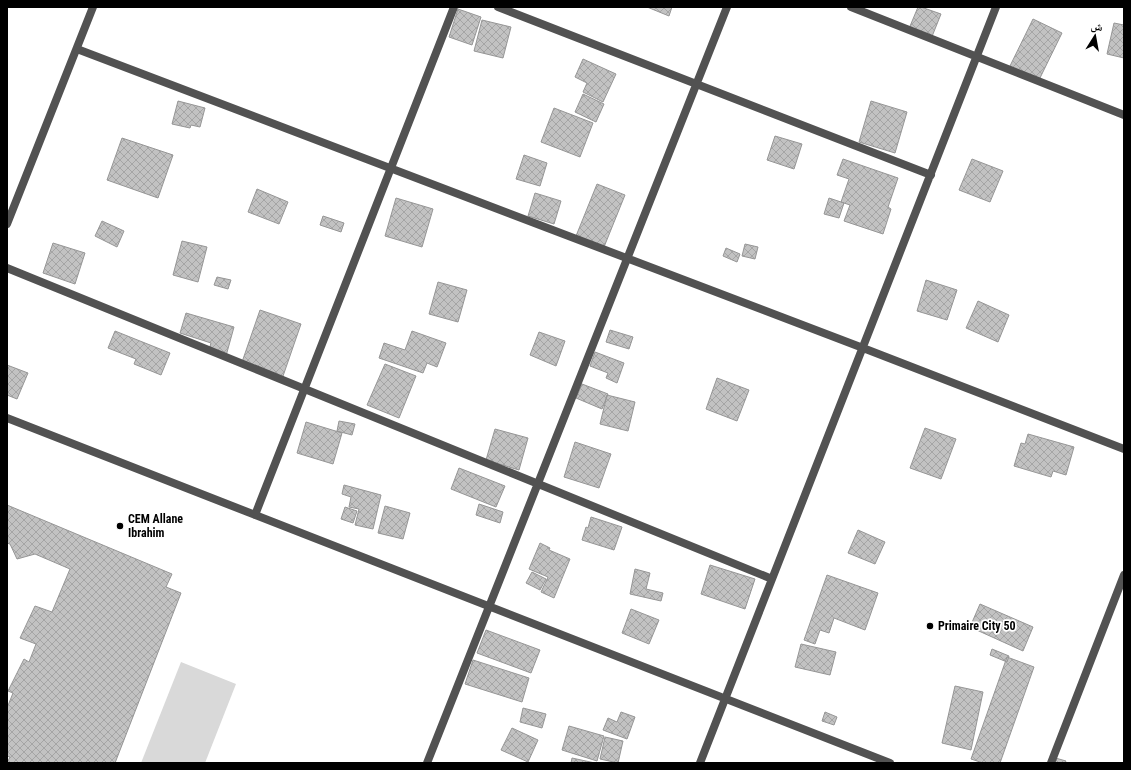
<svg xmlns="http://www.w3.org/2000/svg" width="1131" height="770" viewBox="0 0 1131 770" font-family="'Roboto Condensed','Noto Naskh Arabic',sans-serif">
  <defs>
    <pattern id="building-cross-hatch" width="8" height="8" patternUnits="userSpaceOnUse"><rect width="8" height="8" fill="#c2c2c2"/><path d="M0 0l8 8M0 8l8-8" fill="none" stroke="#a5a5a5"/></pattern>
  </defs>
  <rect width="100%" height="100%" fill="#fff"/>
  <path fill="#d9d9d9" d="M181,662L236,684L205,763H141Z"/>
  <path fill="url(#building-cross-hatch)" stroke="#969696" d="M647,7H672L669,16Z
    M918,7H921L941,14L931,39L908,31Z
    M458,9L481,17L472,45L449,37Z
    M1033,19L1062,33L1038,82L1009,68Z
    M482,20L511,27L503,58L474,51Z
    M1114,23L1124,25V58L1107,54Z
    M583,59L616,74L603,102L583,92L587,83L575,77Z
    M583,94L604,104L596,122L575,112Z
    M178,101L205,108L200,127L191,125L190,128L172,124Z
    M871,101L907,112L895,153L859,142Z
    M554,108L593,123L580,157L541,142Z
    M775,136L802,144L794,169L767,160Z
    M122,138L173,155L158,198L107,180Z
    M524,155L547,163L540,186L516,179Z
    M843,159L898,178L888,207L891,209L883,234L844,221L850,205L841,202L849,179L837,175Z
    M972,159L1003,171L990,202L959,190Z
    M597,184L625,195L604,247L576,236Z
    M257,189L288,202L279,224L248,212Z
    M535,193L561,201L554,224L528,216Z
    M396,198L433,209L422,247L385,236Z
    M829,198L844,203L839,218L824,214Z
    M323,216L344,223L341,232L320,225Z
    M102,221L124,231L117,247L95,236Z
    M182,241L207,247L198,282L173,275Z
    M53,243L85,253L75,284L43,273Z
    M745,244L758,247L755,259L742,256Z
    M726,248L740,254L737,262L723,256Z
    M217,277L231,280L228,289L214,285Z
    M926,280L957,290L947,320L917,311Z
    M438,282L467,290L458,322L429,314Z
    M978,301L1009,315L998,342L966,328Z
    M260,310L301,324L282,379L241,365Z
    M186,313L234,327L226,356L209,350L211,343L180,333Z
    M610,330L633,337L629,349L606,342Z
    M115,331L170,353L161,375L134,364L136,359L108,348Z
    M412,331L446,343L437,367L427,363L423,373L379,358L384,343L405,350Z
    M539,332L565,341L556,366L530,355Z
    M595,352L624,363L617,383L606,378L608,373L590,366Z
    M385,364L416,376L399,418L367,405Z
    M7,365L28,373L17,399L7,395Z
    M717,378L749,390L737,421L706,409Z
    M582,384L608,394L602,409L576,398Z
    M607,395L635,402L628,431L600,424Z
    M339,421L355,424L352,435L337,431Z
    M306,422L342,433L333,464L297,453Z
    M925,428L956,439L941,479L910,468Z
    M495,429L528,438L519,470L486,460Z
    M1028,434L1074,447L1066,475L1053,471L1051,477L1014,466L1021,443L1025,444Z
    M575,442L611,454L599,488L564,477Z
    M459,468L505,486L496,507L451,489Z
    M344,485L381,495L373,529L355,525L359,509L349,507L351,497L342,494Z
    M479,504L503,512L500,523L476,515Z
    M7,505L172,574L166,587L181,593L115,763H7L10,757L7,756V708L13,693L8,691L24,659L29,662L36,644L20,638L35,606L52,612L70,569L35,554L17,559L10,544L7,543Z
    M385,506L410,513L403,539L378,533Z
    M345,507L357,511L353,523L341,519Z
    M591,517L622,527L614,550L582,540L586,527L588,528Z
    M858,530L885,542L875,564L848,553Z
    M540,543L550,548L549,550L570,559L554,598L541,592L548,577L529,569Z
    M710,565L755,579L745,609L701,594Z
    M635,569L650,573L646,589L663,593L661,601L630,594Z
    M532,572L546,579L540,590L526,583Z
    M827,575L878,593L865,630L834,618L829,633L820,630L815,644L804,640Z
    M980,604L1033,627L1023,651L970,627Z
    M631,609L659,620L649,644L622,633Z
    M486,630L540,650L531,673L477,653Z
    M801,644L836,652L830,675L795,667Z
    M992,649L1009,656L1007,662L990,655Z
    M1007,657L1034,667L1000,763H983L971,759Z
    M473,660L529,678L522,702L465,684Z
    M955,686L983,692L971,750L942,743Z
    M523,708L546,714L542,728L520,722Z
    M621,712L635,717L627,739L603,730L608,718L617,722Z
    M825,712L837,717L834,725L822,721Z
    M569,726L604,736L597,761L562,750Z
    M512,728L538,740L528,762L501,750Z
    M605,737L623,741L618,763L600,759Z
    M1052,757L1066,761L1065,763H1051Z
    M572,758L595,763H571Z"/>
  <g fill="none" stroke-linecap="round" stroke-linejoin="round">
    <path stroke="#525252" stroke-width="8" d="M498,7L931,175
      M851,7L1124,115
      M77,49L863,348L1124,449
      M7,224L93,7
      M7,268L772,579
      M7,418L890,763
      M255,515L454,7
      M427,763L727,7
      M700,763L996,7
      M1051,763L1124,575"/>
  </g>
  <g fill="#000" stroke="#fff" stroke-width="1.5">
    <circle cx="120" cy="526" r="4"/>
    <circle cx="930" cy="626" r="4"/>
  </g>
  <g text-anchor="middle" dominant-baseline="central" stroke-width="3.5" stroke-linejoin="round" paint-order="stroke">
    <g font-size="12" font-weight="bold" fill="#000" stroke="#fff" text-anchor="start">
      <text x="128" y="519">CEM Allane<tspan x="128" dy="14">Ibrahim</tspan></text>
      <text x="938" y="626">Primaire City 50</text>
    </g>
  </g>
  <rect width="1131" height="770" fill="none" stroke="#000000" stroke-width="16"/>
  <g transform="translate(1095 36) rotate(11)" stroke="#ffffff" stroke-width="3" paint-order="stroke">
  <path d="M0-3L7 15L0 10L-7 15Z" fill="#000000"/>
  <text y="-6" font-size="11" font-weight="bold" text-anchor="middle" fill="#000000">ش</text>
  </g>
</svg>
